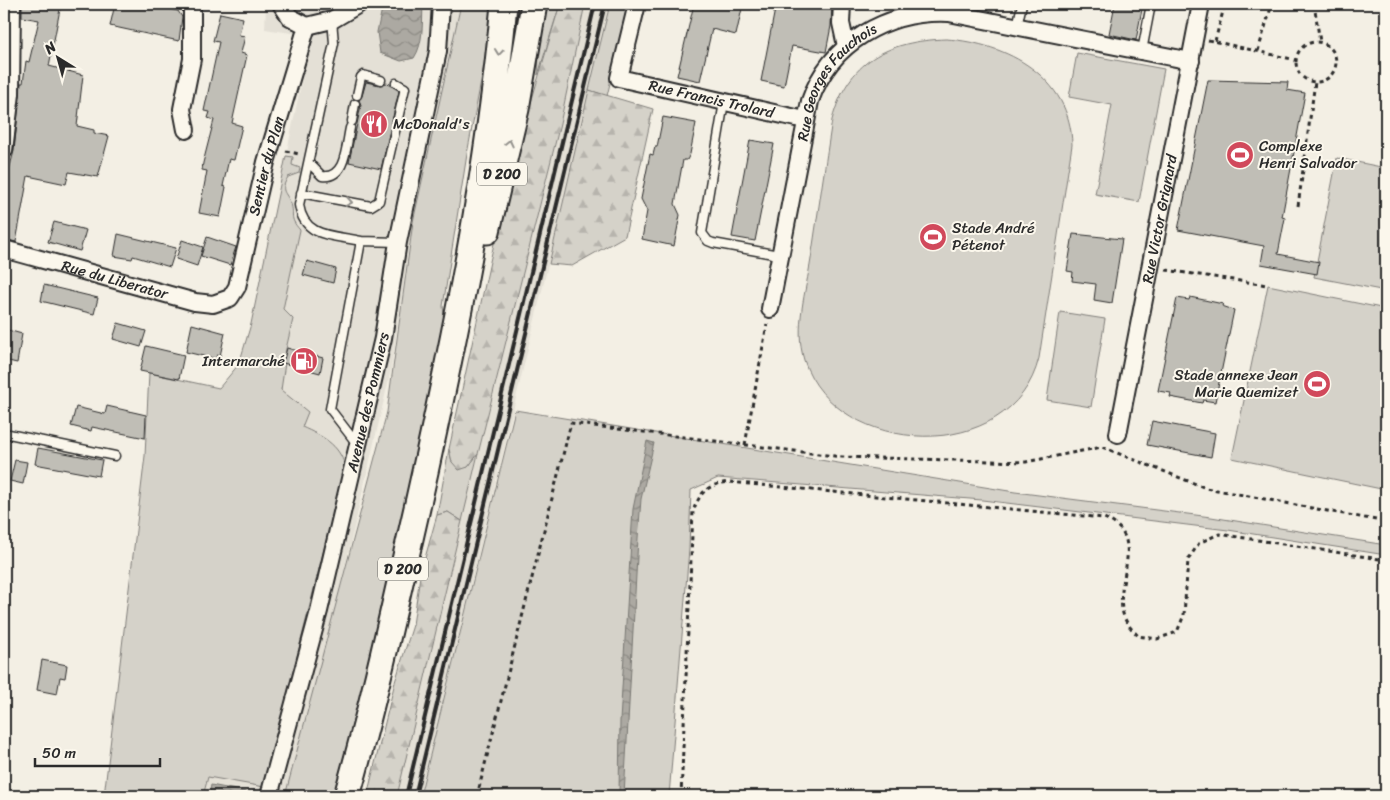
<svg xmlns="http://www.w3.org/2000/svg" width="1390" height="800" viewBox="0 0 1390 800" font-family="Sriracha,sans-serif">
  <defs>
    <pattern id="forest-firs" width="22" height="20" patternUnits="userSpaceOnUse" patternTransform="scale(1.25)"><rect width="22" height="20" fill="#d5d2c9"/><path d="M5 1l3.5 6h-7zM16 11l3.5 6h-7z" fill="#b7b4ad"/></pattern>
    <pattern id="water-waves" width="16" height="10" patternUnits="userSpaceOnUse" patternTransform="scale(1.25)"><rect width="16" height="10" fill="#aca9a2"/><path d="M0 5q4-4 8 0t8 0" fill="none" stroke="#8c8a84"/></pattern>
  </defs>
  <rect width="100%" height="100%" fill="#f3efe4"/>
  <filter id="ink" filterUnits="userSpaceOnUse"><feTurbulence type="fractalNoise" baseFrequency=".02" numOctaves="2"/><feDisplacementMap in="SourceGraphic" scale="10" xChannelSelector="R" yChannelSelector="G"/><feConvolveMatrix kernelMatrix="1 2 1 2 8 2 1 2 1" color-interpolation-filters="sRGB"/></filter>
  <g filter="url(#ink)">
    <path fill="#e4e0d6" d="M266,4H461L413,222L391,370L323,661L285,796H73L74,791L104,796L145,456L149,373L220,388L239,364L251,324L311,36L265,29Z
      M585,4H611L420,796H397L452,560L560,124Z"/>
    <path fill="#d5d2c9" stroke="#807e7a" d="M461,4H496L467,154L443,306L445,325L417,465L338,796H285L387,412L413,222Z
      M541,4H560L538,75Z
      M610,4H629L607,96L589,90Z
      M946,39C1007,43 1071,77 1072,145L1039,358C1013,466 836,458 804,360C794,328 806,291 811,259C818,212 825,166 832,120C848,61 887,41 946,39Z
      M1077,53L1164,69L1139,202L1095,194L1112,105L1069,97Z
      M286,156L293,157L292,165L300,168L299,173L288,177C279,192 286,191 291,204C295,215 288,217 300,230L283,309L293,319L283,362L285,363L281,390L308,412L302,427C322,436 339,444 345,466L264,787L208,777L203,796H73L74,791L104,796L145,456L149,373L219,388L239,364L251,324Z
      M1337,158L1386,168V291L1314,277Z
      M1268,285L1386,309V490L1232,458Z
      M1060,312L1105,319L1091,407L1047,400Z
      M515,410L1015,492L1211,517L1386,545V555L1228,530L982,500L718,478L691,490L689,549L669,796H420Z
      M449,449L452,462L468,467L478,454L462,521L448,512L437,515Z"/>
    <path fill="url(#forest-firs)" stroke="#807e7a" d="M560,4H585L560,124L478,454L468,467L459,470L452,462L449,449L507,184Z
      M589,90L653,109L625,236L572,266L549,264Z
      M448,512L462,521L397,796H367L395,682L413,625L420,576L437,515Z"/>
    <path fill="url(#water-waves)" stroke="#787772" d="M383,4H423C422,22 424,43 414,58L401,61L380,53L377,32Z
      M647,441L654,443L641,499L638,538L624,796H619L620,721L633,509Z
      M211,785L251,793L252,796H209Z"/>
    <path fill="#c0beb6" stroke="#2b2b2b" d="M22,4H61L49,66L83,75L77,126L94,130V133L109,136L98,177L69,172L66,184L28,176L16,242L4,239V189L14,151L21,83H23L26,61L29,62L39,20L22,17Z
      M115,4H146L178,11L182,17L179,41L110,26Z
      M694,4H743L736,35L712,29L700,81L677,76Z
      M776,4H832L831,26L826,52L792,46L784,86L761,81Z
      M1115,4H1143L1136,40L1109,34Z
      M220,13L243,18L239,35L245,36L241,53L247,55L232,123L242,126L234,160L229,159L223,186L226,187L220,217L199,213L207,171L202,170L203,163L214,120L208,118L210,112L204,111L219,42L213,41Z
      M1208,80L1288,82L1287,90L1305,93L1282,217L1285,218L1278,254L1319,262L1317,274L1261,264L1264,246L1178,230Z
      M366,82L380,85L386,83L391,84L399,91L381,169L349,162L361,105L359,100L362,96Z
      M663,117L696,123L690,154L687,160H683L675,204L680,215L674,246L642,239L647,211L641,199L650,154L653,155L655,147H657Z
      M750,140L774,144L755,241L732,237Z
      M54,222L86,230L80,251L48,242Z
      M118,234L176,248L170,267L133,256L132,259L114,256Z
      M1073,234L1122,239L1112,303L1094,300L1096,284L1072,281L1073,272L1067,271Z
      M207,237L236,247L230,265L201,256Z
      M182,240L203,247L197,266L176,259Z
      M307,261L336,269L333,283L303,275Z
      M44,285L98,298L94,314L41,301Z
      M1190,297L1223,304L1222,306L1234,310L1215,402L1203,400L1202,403L1170,397L1171,393L1158,391L1177,298L1189,300Z
      M118,323L146,331L141,347L113,339Z
      M192,324L225,333L220,356L217,355L216,359L186,352Z
      M4,329L22,334L17,363L4,360Z
      M146,346L184,355L179,379L140,371Z
      M287,348L323,358L320,373L283,363Z
      M107,406L146,415L145,438L92,427L91,431L71,426L76,407L105,414Z
      M1152,421L1215,433L1211,457L1147,445Z
      M38,448L102,460L99,476L35,464Z
      M15,460L27,462L23,484L10,481Z
      M42,660L67,665L65,678L60,677L57,694L37,690Z"/>
    <g fill="none" stroke-linecap="round" stroke-linejoin="round">
      <g stroke="#2b2b2b" stroke-width="11">
        <path id="lane" d="M900,4L903,16
          M332,20L334,43L299,205C304,238 333,235 361,241L330,409L357,444
          M1017,27L1022,4
          M1142,51L1151,4
          M357,95L361,77L363,75L381,80
          M724,102L702,233L708,241L713,243L779,255
          M352,121L355,104
          M309,163L322,176C346,179 346,146 350,128
          M301,193L371,206L379,201L405,88L396,83
          M361,241L398,242
          M4,433L115,456"/>
      </g>
      <g stroke="#2b2b2b" stroke-width="20">
        <g id="street">
          <path d="M281,4L290,17L307,26L332,20L359,4"/>
          <path id="s1" d="M637,4L619,78L805,120"/>
          <path d="M842,4L841,23L846,46"/>
          <path d="M186,130L182,109L192,59V4"/>
          <path d="M4,150L11,94L12,4"/>
          <path id="s2" d="M4,249L195,302L213,304L230,298L237,287L266,162L307,26"/>
          <path id="s3" d="M770,309L810,101C830,42 888,10 949,13L1191,61"/>
          <path id="s4" d="M1118,434L1201,4"/>
          <path id="s5" d="M269,796L319,611L383,338L398,242L438,51L441,4"/>
        </g>
      </g>
      <g stroke="#2b2b2b" stroke-width="29">
        <path id="primary" d="M487,231L516,109L534,4
          M347,796C374,701 395,604 417,508C454,342 489,174 504,4"/>
      </g>
      <path stroke="#2b2b2b" stroke-width="3" stroke-dasharray="4 4" stroke-linecap="butt" d="M1314,4L1320,42
        M1208,40L1296,60
        M1215,41L1225,4
        M1296 62a20 20 0 1 1 40 0a20 20 0 1 1-40 0Z
        M1258,51L1272,4
        M286,151L299,154
        M1298,206L1315,82
        M1166,270L1267,285
        M745,445L767,324
        M477,796L571,423L842,457L1026,462L1102,447L1206,488L1386,522
        M681,796L693,511C701,491 707,485 729,482L1104,518C1152,538 1108,588 1126,621C1129,627 1135,632 1138,636L1157,639L1177,632L1184,615L1188,560L1199,543L1219,534L1386,560"/>
      <use href="#lane" stroke="#fbf7ec" stroke-width="8"/>
      <use href="#street" stroke="#fbf7ec" stroke-width="16"/>
      <use href="#primary" stroke="#fbf7ec" stroke-width="25"/>
      <path stroke="#2b2b2b" stroke-width="4" d="M406,796L595,4
        M415,796L605,4"/>
    </g>
    <defs><path id="oneway-chevron" d="M-2-3.5L2.5 0L-2 3.5" fill="none" stroke-width="1.6" stroke-linecap="round" stroke-linejoin="round" transform="scale(1.25)"/></defs>
    <g stroke="#93918c">
      <use href="#oneway-chevron" transform="translate(499 52) rotate(96)"/>
      <use href="#oneway-chevron" transform="translate(509 143) rotate(-77)"/>
      <use href="#oneway-chevron" transform="translate(349 202) rotate(10)"/>
    </g>
  </g>
  <defs>
    <g id="restaurant-disc" transform="scale(1.4375)"><circle r="9.5" fill="#d1495b" stroke="#fbf7ec"/><path d="M-5-6h1v4h1v-4h1v4h1v-4h1v5L-1.5 .5V6h-2V.5L-5-1ZM5-6V6H3V1.5H1.5Q1.5-4 5-6Z" fill="#fff"/></g>
    <g id="stadium-disc" transform="scale(1.4375)"><circle r="9.5" fill="#d1495b" stroke="#fbf7ec"/><path d="M0-5a6.5 5 0 1 0 0 10a6.5 5 0 1 0 0-10ZM-3.5-1.8h7v3.6h-7Z" fill="#fff"/></g>
    <g id="fuel-disc" transform="scale(1.4375)"><circle r="9.5" fill="#d1495b" stroke="#fbf7ec"/><path d="M-5.5-6h7V0h2V4h1.3V-2.5L3-4.5l.8-.8L6-3V5H2.5V1h-1V6h-7ZM-4.2-4.7v3.2H.2V-4.7Z" fill="#fff"/></g>
  </defs>
  <g fill-rule="evenodd">
    <use href="#restaurant-disc" x="374" y="124"/>
    <use href="#stadium-disc" x="1240" y="155"/>
    <use href="#stadium-disc" x="933" y="237"/>
    <use href="#fuel-disc" x="304" y="361"/>
    <use href="#stadium-disc" x="1317" y="384"/>
  </g>
  <g text-anchor="middle" dominant-baseline="central" stroke-width="4" stroke-linejoin="round" paint-order="stroke">
    <g fill="#fbf7ec" stroke="#696865" stroke-width="1">
      <rect x="477" y="162.5" width="50" height="23" rx="4"/>
      <rect x="378" y="557.5" width="50" height="23" rx="4"/>
    </g>
    <g font-size="14" font-weight="bold" fill="#2b2b2b">
      <text x="502" y="174">D 200</text>
      <text x="403" y="569">D 200</text>
    </g>
    <g font-size="15" fill="#2b2b2b" stroke="#fbf7ec">
      <text stroke="none"><textPath href="#s3" startOffset="242">Rue Georges Fauchois</textPath></text>
      <text stroke="none"><textPath href="#s1" startOffset="171">Rue Francis Trolard</textPath></text>
      <text stroke="none"><textPath href="#s2" startOffset="372">Sentier du Plan</textPath></text>
      <text stroke="none"><textPath href="#s4" startOffset="219">Rue Victor Grignard</textPath></text>
      <text stroke="none"><textPath href="#s2" startOffset="115">Rue du Liberator</textPath></text>
      <text stroke="none"><textPath href="#s5" startOffset="406">Avenue des Pommiers</textPath></text>
    </g>
    <g font-size="15" fill="#2b2b2b" stroke="#fbf7ec" text-anchor="start">
      <text x="393" y="124">McDonald's</text>
      <text x="1259" y="146">Complexe<tspan x="1259" dy="17">Henri Salvador</tspan></text>
      <text x="952" y="228">Stade André<tspan x="952" dy="17">Pétenot</tspan></text>
      <text x="285" y="361" text-anchor="end">Intermarché</text>
      <text x="1298" y="375" text-anchor="end">Stade annexe Jean<tspan x="1298" dy="17">Marie Quemizet</tspan></text>
    </g>
  </g>
  <rect width="1390" height="800" fill="none" stroke="#fbf7ec" stroke-width="20"/>
  <rect x="10" y="10" width="1370" height="780" fill="none" stroke="#2b2b2b" stroke-width="2" filter="url(#ink)"/>
  <g transform="translate(58 58) rotate(323)" stroke="#fbf7ec" stroke-width="4" paint-order="stroke">
  <path d="M0-4L9 19L0 12L-9 19Z" fill="#2b2b2b"/>
  <text y="-8" font-size="14" font-weight="bold" text-anchor="middle" fill="#2b2b2b">N</text>
  </g>
  <path d="M35 758v8h125v-8" fill="none" stroke="#2b2b2b" stroke-width="2.5"/>
  <text x="42" y="758" font-size="15" fill="#2b2b2b" stroke="#fbf7ec" stroke-width="4" paint-order="stroke">50 m</text>
</svg>
